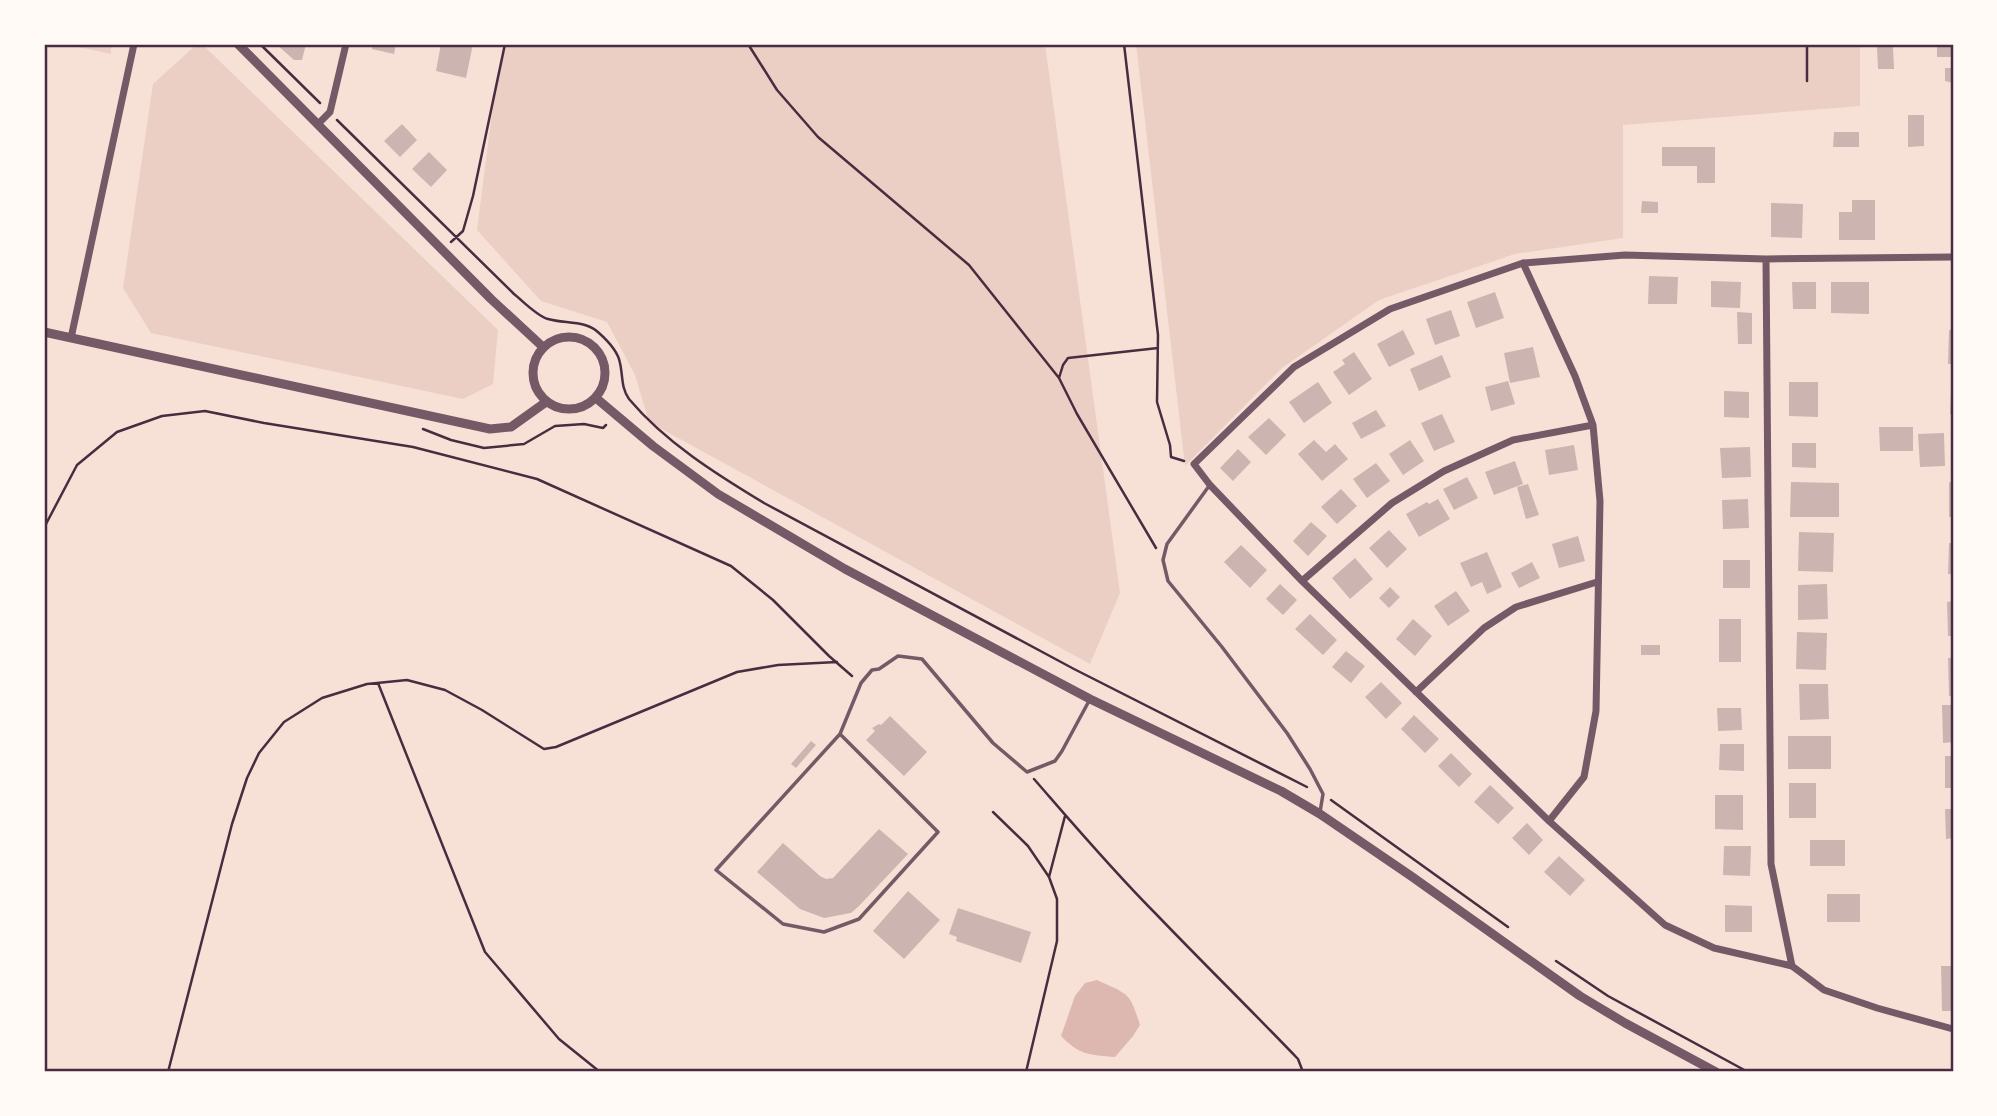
<svg xmlns="http://www.w3.org/2000/svg" width="1997" height="1116" viewBox="0 0 1997 1116" font-family="'Roboto Condensed',sans-serif">
  <rect width="100%" height="100%" fill="#f7e1d7"/>
  <path fill="#ebcfc5" d="M64,44H111V54Z
    M197,44H202L498,330L493,384L463,399L151,333L123,288L153,84Z
    M505,44H1045L1120,593L1090,664L649,422L635,375L607,322L541,301L477,230L494,97Z
    M1136,44H1860V106L1623,125V238L1515,254L1379,300L1282,368L1185,466Z"/>
  <path fill="#dcb8b0" d="M1097,980C1129,995 1129,991 1140,1025L1133,1036L1115,1057C1090,1055 1079,1055 1061,1036L1075,996L1085,983Z"/>
  <path fill="#ccb4b1" d="M276,44H306L302,60H294Z
    M373,44H396L394,54L372,49Z
    M441,44H473L466,78L436,71Z
    M1937,44H1953V57H1937Z
    M1893,46L1894,69H1878L1877,47Z
    M1945,68H1953V83L1945,81Z
    M1908,115H1924V146L1908,147Z
    M402,124L417,140L400,157L384,141Z
    M1834,132H1859V147H1833Z
    M1662,147H1715V183H1697V166H1662Z
    M429,152L447,170L431,187L412,169Z
    M1852,200H1875V240H1839V212H1852Z
    M1642,201L1658,202V213H1641Z
    M1771,203L1803,204L1802,238L1771,237Z
    M1649,276L1678,277L1677,304H1648Z
    M1711,281L1741,282L1740,308L1711,307Z
    M1792,282H1816V309H1793Z
    M1831,282H1869V314L1831,313Z
    M1951,287H1953V317H1951Z
    M1495,292L1504,318L1476,328L1467,302Z
    M1451,310L1460,336L1435,345L1426,319Z
    M1737,312L1752,313V344H1738Z
    M1403,330L1415,354L1389,367L1377,344Z
    M1949,330H1953V364H1948Z
    M1533,347L1540,377L1510,383L1504,353Z
    M1354,352L1372,379L1349,395L1333,372L1345,364L1342,360Z
    M1442,355L1451,377L1419,391L1410,369Z
    M1508,381L1515,404L1491,411L1485,387Z
    M1318,382L1332,403L1304,423L1289,402Z
    M1789,382H1818V417L1789,416Z
    M1724,391L1749,392V418L1724,417Z
    M1951,391H1953V414H1950Z
    M1376,410L1386,426L1361,439L1352,423Z
    M1442,414L1455,442L1434,451L1421,423Z
    M1269,418L1286,435L1266,455L1248,437Z
    M1879,427H1913V451H1880Z
    M1944,433L1945,466L1920,467L1918,434Z
    M1314,440L1326,452L1335,444L1348,459L1322,481L1298,454Z
    M1410,440L1424,461L1403,475L1389,454Z
    M1792,443H1816V468L1792,467Z
    M1574,445L1578,470L1549,475L1545,450Z
    M1750,447L1751,477L1722,478L1720,448Z
    M1238,449L1251,462L1233,481L1220,468Z
    M1515,461L1523,484L1494,495L1485,472Z
    M1376,463L1390,481L1367,498L1353,479Z
    M1467,477L1478,498L1454,510L1443,489Z
    M1791,482L1839,483V517H1790Z
    M1949,482L1953,483V517H1949Z
    M1528,484L1539,515L1526,519L1517,487Z
    M1341,489L1357,506L1337,524L1321,507Z
    M1438,499L1450,519L1419,537L1406,514L1427,502L1429,504Z
    M1748,499L1749,528L1723,529L1722,500Z
    M1311,522L1327,536L1308,556L1293,541Z
    M1389,530L1407,549L1387,568L1369,548Z
    M1799,532L1834,533L1833,572L1798,571Z
    M1578,536L1585,561L1559,568L1552,544Z
    M1949,543H1953V574H1948Z
    M1241,545L1267,570L1250,588L1224,562Z
    M1487,552L1502,587L1487,594L1482,582L1471,587L1460,563Z
    M1355,558L1373,579L1350,599L1332,578Z
    M1723,560H1750V588H1723Z
    M1532,562L1540,578L1519,588L1511,573Z
    M1280,584L1297,600L1283,615L1266,599Z
    M1827,584L1828,619L1798,620V585Z
    M1390,587L1400,597L1389,608L1379,598Z
    M1456,591L1470,611L1448,626L1434,606Z
    M1953,601V636H1948L1947,602Z
    M1310,614L1337,640L1323,655L1295,629Z
    M1413,619L1432,636L1415,656L1396,639Z
    M1719,619H1741V662H1719Z
    M1797,632L1827,633L1826,670L1796,669Z
    M1641,645H1660V655H1641Z
    M1346,651L1365,666L1351,683L1332,667Z
    M1948,658H1953V696H1949Z
    M1381,682L1402,703L1386,719L1365,697Z
    M1799,684H1828L1829,719L1800,720Z
    M1942,705H1953V742L1943,743Z
    M1717,708H1741L1742,730L1718,731Z
    M1414,715L1439,739L1425,753L1401,729Z
    M890,716L927,752L904,776L866,740L875,731L872,728L879,724L881,725Z
    M1788,736H1831V769H1788Z
    M811,741L816,745L796,768L791,764Z
    M1720,744H1744V771L1719,770Z
    M1451,753L1472,774L1459,787L1438,766Z
    M1945,756H1953V788H1945Z
    M1789,783H1816V818H1789Z
    M1490,785L1514,808L1498,824L1474,802Z
    M1715,795H1743V830L1715,829Z
    M1945,809H1953V838L1946,839Z
    M1527,823L1543,840L1529,855L1512,838Z
    M879,829L908,854L859,906L851,913L824,918L800,909L757,872L783,843L820,876L826,879L833,878Z
    M1810,840H1845V866H1810Z
    M1724,846H1751L1750,876L1723,875Z
    M1951,855H1953V875H1951Z
    M1559,856L1585,880L1570,896L1544,872Z
    M908,891L940,920L904,959L873,931Z
    M1827,894H1860V922H1827Z
    M1725,905L1752,906V932H1725Z
    M958,908L1031,932L1021,963L956,941L957,937L949,934Z
    M1941,966H1953V1011H1942Z"/>
  <g fill="none" stroke-linecap="round" stroke-linejoin="round">
    <path stroke="#4a2c40" stroke-width="2.5" d="M260,44L320,103
      M748,44L777,90L818,137L969,265L1059,378
      M1124,44L1158,335L1157,402L1170,445L1171,457L1184,461
      M1807,44V81
      M337,120L514,294C524,302 537,316 548,319C565,324 586,320 599,333C608,341 618,351 620,363C623,376 621,388 629,399C665,442 716,474 764,503L1074,669L1307,787
      M451,242L463,231L473,196L505,44
      M423,429L451,440L484,448L524,444L555,426L584,424L603,428L606,425
      M44,534L46,524L77,465L117,432L162,416L205,411L264,423L413,447L537,479L731,566L773,600L829,656L852,676
      M1156,548L1077,414L1059,378L1063,365L1068,358L1158,348
      M378,683L485,952L559,1039L600,1072
      M1034,779C1074,825 1113,871 1156,914C1203,963 1251,1010 1298,1059L1303,1072
      M1331,800L1508,927
      M993,812L1028,846L1049,877L1057,899V941L1026,1072
      M1049,877L1065,816
      M1556,961L1608,996L1748,1072
      M168,1072L232,824L247,778L259,753L284,722L322,698L367,684L407,680L445,690L482,710L544,749L556,747L737,672L778,665L837,662"/>
    <path stroke="#755966" stroke-width="3.5" d="M1209,486L1167,544L1163,560L1168,581L1222,647L1287,733L1310,769L1323,794L1320,812
      M840,734L938,832L859,919L824,932L783,924L716,870L840,734L861,683L872,670L879,669L898,656L922,659L993,743L1027,772L1055,761L1062,751L1089,701"/>
    <path stroke="#755966" stroke-width="7" d="M318,124L330,112L346,44
      M1953,257L1766,259L1625,255L1523,263L1390,309L1294,367L1194,464L1210,485L1302,581L1549,821L1665,925L1714,948L1792,966L1824,990L1877,1008L1953,1029
      M1766,259L1771,864L1792,966
      M1523,263L1575,376L1593,425L1600,501L1596,711L1584,777L1549,821
      M71,338L134,44
      M1302,581L1392,503L1444,471L1513,440L1593,425
      M1416,692L1484,628L1516,607L1597,582"/>
    <path stroke="#755966" stroke-width="9" d="M238,44L491,299L543,347
      M44,332L490,429L511,427L546,402
      M533 373a36 36 0 1 1 72 0a36 36 0 1 1-72 0Z
      M596,398L653,446L718,494L845,569L1090,699L1281,791L1320,814L1411,876L1580,996L1625,1023L1716,1072"/>
  </g>
  <rect width="1997" height="1116" fill="none" stroke="#fffaf5" stroke-width="91"/>
  <rect x="46" y="46" width="1906" height="1024" fill="none" stroke="#4a2c40" stroke-width="2.5"/>
</svg>
